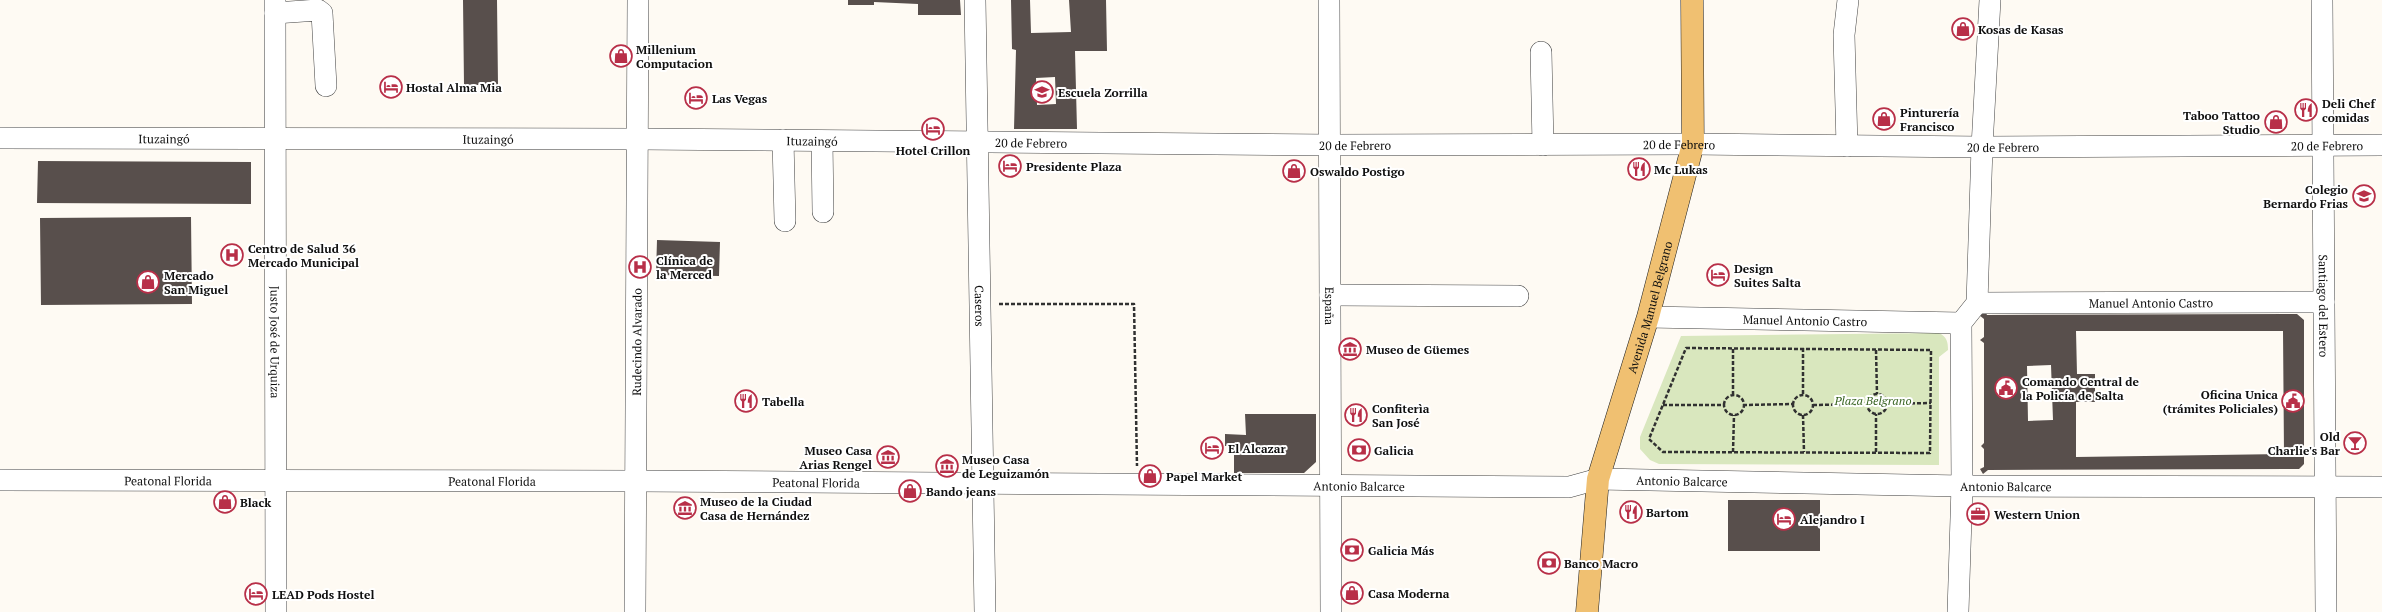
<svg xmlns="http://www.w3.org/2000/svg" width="2382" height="612" viewBox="0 0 2382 612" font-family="'PT Serif',serif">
  <rect width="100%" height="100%" fill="#fefaf3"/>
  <path fill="#d9e7be" d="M1939,333C1947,337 1948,342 1948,350L1939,357V465L1659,464L1650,460L1640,449V437L1681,336Z"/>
  <path fill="#584f4c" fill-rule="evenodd" d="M463,0H497L498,85H464Z
    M848,0H960L961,15H918V4L874,2V5H848Z
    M1011,0H1030L1031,33L1071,32L1069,0H1106L1107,51H1075L1077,129H1014L1016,50L1012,49ZM1055,77L1056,104L1037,105L1036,78Z
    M38,161L251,162V204L37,203Z
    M191,217L192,304L41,305L40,218Z
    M657,240L720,242L719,276L656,275Z
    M1986,313L1987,315L2297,314L2304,320V464L2299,469L1988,470L1983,474L1980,469L1984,467V449L1981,446L1984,443V343L1980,340L1984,337V319L1979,315ZM2076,331H2283L2284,454L2076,457V402H2095V374H2077ZM2051,365L2053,420L2028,421L2027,366Z
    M1245,414H1316V462L1304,473H1234V446H1225V434L1246,435Z
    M1728,500H1820V551H1728Z"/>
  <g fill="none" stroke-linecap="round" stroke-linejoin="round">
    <g stroke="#424242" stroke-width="22">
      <g id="minor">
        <path id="s1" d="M275,0L276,612"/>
        <path id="s2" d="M975,0L985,612"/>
        <path id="s3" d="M1329,0L1331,612"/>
        <path id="s4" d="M2322,0L2326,612"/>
        <path d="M275,13L318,10L322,13L326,86"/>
        <path d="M1541,52L1543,145"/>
        <path id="s5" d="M0,138L638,139L1331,145L1693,144L1982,147L2382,145"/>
        <path d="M783,140L785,221"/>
        <path d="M822,141L823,212"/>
        <path d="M1847,146L1844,35L1848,0"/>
        <path d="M1330,295L1518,296"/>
        <path id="s6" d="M1977,303L2324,302"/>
        <path id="s7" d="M1648,317L1961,323"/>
        <path id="s8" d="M0,480L636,481L1569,487L1598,479L1962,486L2382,487"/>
        <path id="s9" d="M635,612L638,0"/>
        <path d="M1958,612L1962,486L1961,323L1977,303L1982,147L1990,0"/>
      </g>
    </g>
    <g stroke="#202020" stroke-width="23">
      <g id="major">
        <path id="s10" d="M1587,612L1598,479L1648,317L1693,144L1692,0"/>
      </g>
    </g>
    <path stroke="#313131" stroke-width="2.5" stroke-dasharray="4 2" stroke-linecap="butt" d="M999,304H1134L1137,466
      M1686,348L1931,350L1930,453L1663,452L1649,439Z
      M1803,348V395
      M1876,350L1877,394
      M1867 404a10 10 0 1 1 20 0a10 10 0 1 1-20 0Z
      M1733,395V348
      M1724 405a10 10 0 1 1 20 0a10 10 0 1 1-20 0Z
      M1793 405a10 10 0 1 1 20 0a10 10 0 1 1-20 0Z
      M1887,404L1931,403
      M1663,405H1724
      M1743,405L1794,404
      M1813,405L1868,404
      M1803,415L1804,452
      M1733,452L1734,415
      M1876,452V414"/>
    <use href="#minor" stroke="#fff" stroke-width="21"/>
    <use href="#major" stroke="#f0c071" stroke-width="22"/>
  </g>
  <defs>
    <g id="shop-ring" transform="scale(1.15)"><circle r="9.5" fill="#fff" stroke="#b82f48" stroke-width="1.5"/><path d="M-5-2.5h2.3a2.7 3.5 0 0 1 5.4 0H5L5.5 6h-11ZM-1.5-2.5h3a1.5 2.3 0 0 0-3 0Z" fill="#b82f48"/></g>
    <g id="hotel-ring" transform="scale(1.15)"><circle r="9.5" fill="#fff" stroke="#b82f48" stroke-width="1.5"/><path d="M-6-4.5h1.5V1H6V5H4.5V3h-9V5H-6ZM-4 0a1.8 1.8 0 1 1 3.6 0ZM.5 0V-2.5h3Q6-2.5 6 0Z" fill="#b82f48"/></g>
    <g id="school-ring" transform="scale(1.15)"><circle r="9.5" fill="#fff" stroke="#b82f48" stroke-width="1.5"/><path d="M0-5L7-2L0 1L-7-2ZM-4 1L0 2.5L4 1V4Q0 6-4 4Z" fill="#b82f48"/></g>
    <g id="restaurant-ring" transform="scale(1.15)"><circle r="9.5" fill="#fff" stroke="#b82f48" stroke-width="1.5"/><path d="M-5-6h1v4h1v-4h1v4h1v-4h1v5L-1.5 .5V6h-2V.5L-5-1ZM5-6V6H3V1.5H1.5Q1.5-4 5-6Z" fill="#b82f48"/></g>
    <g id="hospital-ring" transform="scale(1.15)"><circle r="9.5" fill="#fff" stroke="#b82f48" stroke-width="1.5"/><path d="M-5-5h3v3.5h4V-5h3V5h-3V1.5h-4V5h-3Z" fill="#b82f48"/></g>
    <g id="museum-ring" transform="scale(1.15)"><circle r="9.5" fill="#fff" stroke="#b82f48" stroke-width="1.5"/><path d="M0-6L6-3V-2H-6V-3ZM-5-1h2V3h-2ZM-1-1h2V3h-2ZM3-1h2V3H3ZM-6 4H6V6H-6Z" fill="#b82f48"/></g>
    <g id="civic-ring" transform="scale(1.15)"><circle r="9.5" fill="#fff" stroke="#b82f48" stroke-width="1.5"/><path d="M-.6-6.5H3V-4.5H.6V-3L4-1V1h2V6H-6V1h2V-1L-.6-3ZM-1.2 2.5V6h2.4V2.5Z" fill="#b82f48"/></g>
    <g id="bar-ring" transform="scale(1.15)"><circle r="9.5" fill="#fff" stroke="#b82f48" stroke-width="1.5"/><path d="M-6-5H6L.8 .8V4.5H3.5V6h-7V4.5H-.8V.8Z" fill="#b82f48"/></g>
    <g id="bank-ring" transform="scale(1.15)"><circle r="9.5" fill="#fff" stroke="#b82f48" stroke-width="1.5"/><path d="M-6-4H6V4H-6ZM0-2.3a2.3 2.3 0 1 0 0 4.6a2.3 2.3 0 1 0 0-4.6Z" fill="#b82f48"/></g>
    <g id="office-ring" transform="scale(1.15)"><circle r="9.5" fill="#fff" stroke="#b82f48" stroke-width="1.5"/><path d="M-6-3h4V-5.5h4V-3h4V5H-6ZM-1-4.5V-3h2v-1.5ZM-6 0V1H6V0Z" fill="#b82f48"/></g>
  </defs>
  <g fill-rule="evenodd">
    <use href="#shop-ring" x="1963" y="29"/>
    <use href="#shop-ring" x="621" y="56"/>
    <use href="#hotel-ring" x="391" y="87"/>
    <use href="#school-ring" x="1042" y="92"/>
    <use href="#hotel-ring" x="696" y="98"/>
    <use href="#restaurant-ring" x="2306" y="110"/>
    <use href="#shop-ring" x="1884" y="119"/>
    <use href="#shop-ring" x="2276" y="122"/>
    <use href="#hotel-ring" x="933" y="129"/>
    <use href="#hotel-ring" x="1010" y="166"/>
    <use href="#restaurant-ring" x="1639" y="169"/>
    <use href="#shop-ring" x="1294" y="171"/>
    <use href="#school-ring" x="2364" y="196"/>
    <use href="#hospital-ring" x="232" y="255"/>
    <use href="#hospital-ring" x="640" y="267"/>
    <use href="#hotel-ring" x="1718" y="275"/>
    <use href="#shop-ring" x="148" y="282"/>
    <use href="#museum-ring" x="1350" y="349"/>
    <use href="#civic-ring" x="2006" y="388"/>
    <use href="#restaurant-ring" x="746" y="401"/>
    <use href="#civic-ring" x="2293" y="401"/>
    <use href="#restaurant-ring" x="1356" y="415"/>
    <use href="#bar-ring" x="2355" y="443"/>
    <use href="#hotel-ring" x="1212" y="448"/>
    <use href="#bank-ring" x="1359" y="450"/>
    <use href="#museum-ring" x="888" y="457"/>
    <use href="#museum-ring" x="947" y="466"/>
    <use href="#shop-ring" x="1150" y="476"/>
    <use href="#shop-ring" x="910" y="491"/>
    <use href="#shop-ring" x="225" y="502"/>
    <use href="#museum-ring" x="685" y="508"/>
    <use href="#restaurant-ring" x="1631" y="512"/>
    <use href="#office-ring" x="1978" y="514"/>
    <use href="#hotel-ring" x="1784" y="519"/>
    <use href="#bank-ring" x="1352" y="550"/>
    <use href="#bank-ring" x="1549" y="563"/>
    <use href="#shop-ring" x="1352" y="593"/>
    <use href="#hotel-ring" x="256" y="594"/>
  </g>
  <g text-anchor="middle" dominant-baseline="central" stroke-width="4" stroke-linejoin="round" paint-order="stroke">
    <g font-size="12" font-weight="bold" fill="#0f0f0f" stroke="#fff" text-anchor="start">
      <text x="1978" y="29">Kosas de Kasas</text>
      <text x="636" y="49">Millenium<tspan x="636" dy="14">Computacion</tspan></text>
      <text x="406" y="87">Hostal Alma Mia</text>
      <text x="1058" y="92">Escuela Zorrilla</text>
      <text x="712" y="98">Las Vegas</text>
      <text x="2322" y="103">Deli Chef<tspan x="2322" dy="14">comidas</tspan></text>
      <text x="1900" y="112">Pinturería<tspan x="1900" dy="14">Francisco</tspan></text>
      <text x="2260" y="115" text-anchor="end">Taboo Tattoo<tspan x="2260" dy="14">Studio</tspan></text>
      <text x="933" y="150" text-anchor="middle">Hotel Crillon</text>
      <text x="1026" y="166">Presidente Plaza</text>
      <text x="1654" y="169">Mc Lukas</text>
      <text x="1310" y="171">Oswaldo Postigo</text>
      <text x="2348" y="189" text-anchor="end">Colegio<tspan x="2348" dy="14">Bernardo Frias</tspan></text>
      <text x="248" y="248">Centro de Salud 36<tspan x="248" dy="14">Mercado Municipal</tspan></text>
      <text x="656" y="260">Clínica de<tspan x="656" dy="14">la Merced</tspan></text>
      <text x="1734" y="268">Design<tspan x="1734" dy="14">Suites Salta</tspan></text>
      <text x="164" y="275">Mercado<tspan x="164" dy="14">San Miguel</tspan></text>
      <text x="1366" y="349">Museo de Güemes</text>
      <text x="2022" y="381">Comando Central de<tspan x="2022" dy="14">la Policía de Salta</tspan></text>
      <text x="2278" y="394" text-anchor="end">Oficina Unica<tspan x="2278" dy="14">(trámites Policiales)</tspan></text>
      <text x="762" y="401">Tabella</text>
      <text x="1372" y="408">Confiterìa<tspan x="1372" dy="14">San José</tspan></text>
      <text x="2340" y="436" text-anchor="end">Old<tspan x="2340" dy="14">Charlie's Bar</tspan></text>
      <text x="1228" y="448">El Alcazar</text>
      <text x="872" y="450" text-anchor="end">Museo Casa<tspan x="872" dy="14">Arias Rengel</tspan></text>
      <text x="1374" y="450">Galicia</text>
      <text x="962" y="459">Museo Casa<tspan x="962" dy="14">de Leguizamón</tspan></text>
      <text x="1166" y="476">Papel Market</text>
      <text x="926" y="491">Bando jeans</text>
      <text x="700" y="501">Museo de la Ciudad<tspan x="700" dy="14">Casa de Hernández</tspan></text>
      <text x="240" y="502">Black</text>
      <text x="1646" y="512">Bartom</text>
      <text x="1994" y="514">Western Union</text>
      <text x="1800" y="519">Alejandro I</text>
      <text x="1368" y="550">Galicia Más</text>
      <text x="1564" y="563">Banco Macro</text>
      <text x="1368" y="593">Casa Moderna</text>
      <text x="272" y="594">LEAD Pods Hostel</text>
    </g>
    <g font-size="12" fill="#0f0f0f" stroke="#fff">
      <text stroke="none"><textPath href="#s5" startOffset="164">Ituzaingó</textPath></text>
      <text stroke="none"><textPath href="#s5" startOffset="488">Ituzaingó</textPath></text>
      <text stroke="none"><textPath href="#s5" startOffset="812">Ituzaingó</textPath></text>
      <text stroke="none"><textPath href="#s5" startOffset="1031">20 de Febrero</textPath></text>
      <text stroke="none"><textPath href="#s5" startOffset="1355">20 de Febrero</textPath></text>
      <text stroke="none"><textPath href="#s5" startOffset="1679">20 de Febrero</textPath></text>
      <text stroke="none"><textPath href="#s5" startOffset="2327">20 de Febrero</textPath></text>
      <text stroke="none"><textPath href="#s5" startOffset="2003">20 de Febrero</textPath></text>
      <text stroke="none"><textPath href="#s6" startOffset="174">Manuel Antonio Castro</textPath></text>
      <text stroke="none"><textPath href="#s2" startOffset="306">Caseros</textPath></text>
      <text stroke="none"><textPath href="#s3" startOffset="306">España</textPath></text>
      <text stroke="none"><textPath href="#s4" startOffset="306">Santiago del Estero</textPath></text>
      <text stroke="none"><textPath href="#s10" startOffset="313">Avenida Manuel Belgrano</textPath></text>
      <text stroke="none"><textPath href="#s7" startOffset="157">Manuel Antonio Castro</textPath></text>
      <text stroke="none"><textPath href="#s1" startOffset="342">Justo José de Urquiza</textPath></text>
      <text stroke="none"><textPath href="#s9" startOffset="270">Rudecindo Alvarado</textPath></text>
      <text stroke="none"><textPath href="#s8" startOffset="168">Peatonal Florida</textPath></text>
      <text stroke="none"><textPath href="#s8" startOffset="492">Peatonal Florida</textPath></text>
      <text stroke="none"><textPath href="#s8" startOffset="1683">Antonio Balcarce</textPath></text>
      <text stroke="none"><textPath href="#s8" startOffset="816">Peatonal Florida</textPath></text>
      <text stroke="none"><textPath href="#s8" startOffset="2007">Antonio Balcarce</textPath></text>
      <text stroke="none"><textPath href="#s8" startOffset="1359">Antonio Balcarce</textPath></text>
    </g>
    <g font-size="12" font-style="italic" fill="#396423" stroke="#fff">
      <text x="1873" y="400">Plaza Belgrano</text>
    </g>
  </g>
</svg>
